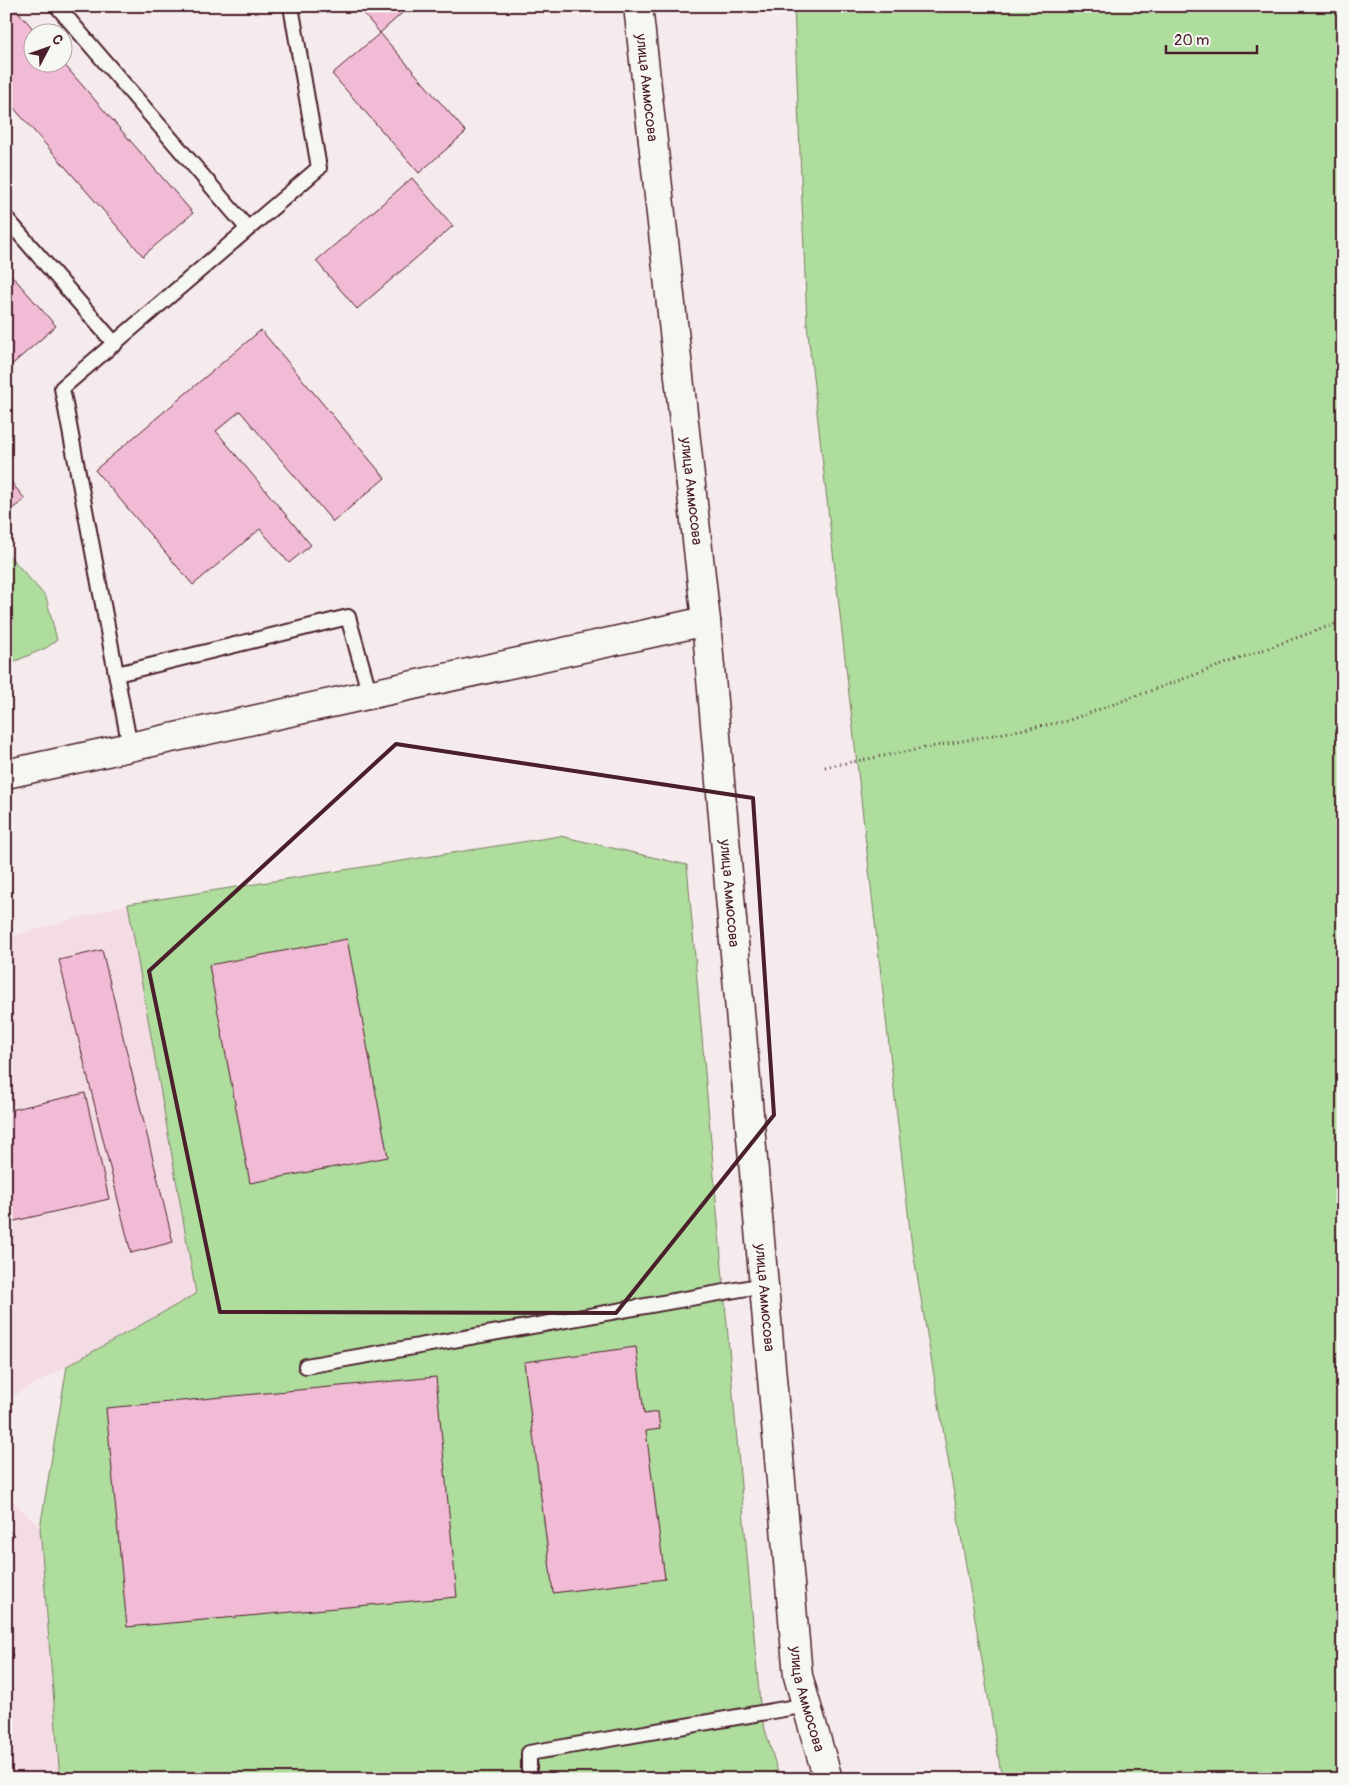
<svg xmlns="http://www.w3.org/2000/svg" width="1349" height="1785" viewBox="0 0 1349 1785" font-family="Pangolin,sans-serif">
  <rect width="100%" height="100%" fill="#f5eaec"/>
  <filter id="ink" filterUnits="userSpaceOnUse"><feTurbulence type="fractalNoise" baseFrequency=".02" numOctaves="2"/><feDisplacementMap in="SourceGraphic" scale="10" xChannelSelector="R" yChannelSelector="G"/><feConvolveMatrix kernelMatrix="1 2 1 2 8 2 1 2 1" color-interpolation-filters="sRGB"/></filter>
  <g filter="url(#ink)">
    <path fill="#f4dce5" d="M128,904L196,1294L6,1400V938Z
      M6,1494L40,1528L60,1779H6Z"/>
    <path fill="#aedd9d" stroke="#7c7e64" d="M794,6H1343V1779H1002L911,1239L807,324Z
      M6,552L46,597L57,640L46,648L6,665Z
      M560,836L687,865L761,1716L780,1779H60L40,1528L67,1366L196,1294L128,904Z"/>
    <path fill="#f1bbd5" stroke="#4a1f2b" d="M6,6H13L36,32H32V62H62L193,213L143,256L6,99Z
      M357,6H410L380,33Z
      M380,33L466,132L419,173L332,74Z
      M412,178L453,226L357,309L316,261Z
      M6,269L56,326L8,368L6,366Z
      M261,330L385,478L333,522L240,411L216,431L311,545L289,563L260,529L193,585L95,470Z
      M6,476L25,499L6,514Z
      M347,939L388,1157L250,1183L209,965Z
      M102,950L173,1242L131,1253L59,960Z
      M85,1093L109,1199L6,1223V1111Z
      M636,1347L644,1414L658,1412L660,1429L646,1431L665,1579L553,1593L524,1362Z
      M436,1377L457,1597L127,1627L106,1408Z
      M6,1528L14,1535L6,1544Z
      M6,1648L13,1655L6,1662Z
      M6,1772L14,1779H6Z"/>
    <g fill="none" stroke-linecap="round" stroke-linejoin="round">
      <g stroke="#4a1f2b" stroke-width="18">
        <path id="service" d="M57,6L248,229
          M6,218L115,344
          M117,674L348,617L370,695
          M130,747L62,388L319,168L291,6
          M306,1366L764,1285
          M529,1779V1753L807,1705"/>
      </g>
      <g stroke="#4a1f2b" stroke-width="31">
        <path id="minor" d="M6,774L706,621"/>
      </g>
      <g stroke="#4a1f2b" stroke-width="31">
        <g id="tertiary">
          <path id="s1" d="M638,6L706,621L798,1676L828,1779"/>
        </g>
      </g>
      <path stroke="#4a1f2b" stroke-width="3" stroke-dasharray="1 4" stroke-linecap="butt" d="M825,767L1067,721L1343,621"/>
      <use href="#service" stroke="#f6f6f2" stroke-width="14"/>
      <use href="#minor" stroke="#f6f6f2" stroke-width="28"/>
      <use href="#tertiary" stroke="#f6f6f2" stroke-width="28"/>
    </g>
  </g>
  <path fill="none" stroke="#4a1f2b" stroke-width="4" stroke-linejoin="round" d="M396,744L753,798L774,1115L616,1313L220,1312L149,971Z"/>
  <g text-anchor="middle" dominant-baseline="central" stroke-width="5" stroke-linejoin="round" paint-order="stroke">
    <g font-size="15" fill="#4a1f2b" stroke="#f6f6f2">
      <text stroke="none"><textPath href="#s1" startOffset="82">улица Аммосова</textPath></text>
      <text stroke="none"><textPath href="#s1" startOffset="488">улица Аммосова</textPath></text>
      <text stroke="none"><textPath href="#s1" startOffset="892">улица Аммосова</textPath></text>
      <text stroke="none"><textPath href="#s1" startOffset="1298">улица Аммосова</textPath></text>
      <text stroke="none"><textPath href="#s1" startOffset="1702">улица Аммосова</textPath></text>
    </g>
  </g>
  <rect width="1349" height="1785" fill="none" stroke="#f6f6f2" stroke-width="25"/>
  <rect x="12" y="12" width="1324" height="1760" fill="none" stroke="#4a1f2b" stroke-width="2" filter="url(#ink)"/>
  <g transform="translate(48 48) rotate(49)"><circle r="24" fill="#f6f6f2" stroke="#b1a0a2"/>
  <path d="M0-4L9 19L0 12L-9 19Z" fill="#4a1f2b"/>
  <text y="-8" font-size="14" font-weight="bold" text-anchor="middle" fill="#4a1f2b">С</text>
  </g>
  <path d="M1166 45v8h91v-8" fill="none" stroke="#4a1f2b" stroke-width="2.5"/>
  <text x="1174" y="45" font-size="15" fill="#4a1f2b" stroke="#f6f6f2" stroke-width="4" paint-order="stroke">20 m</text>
</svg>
